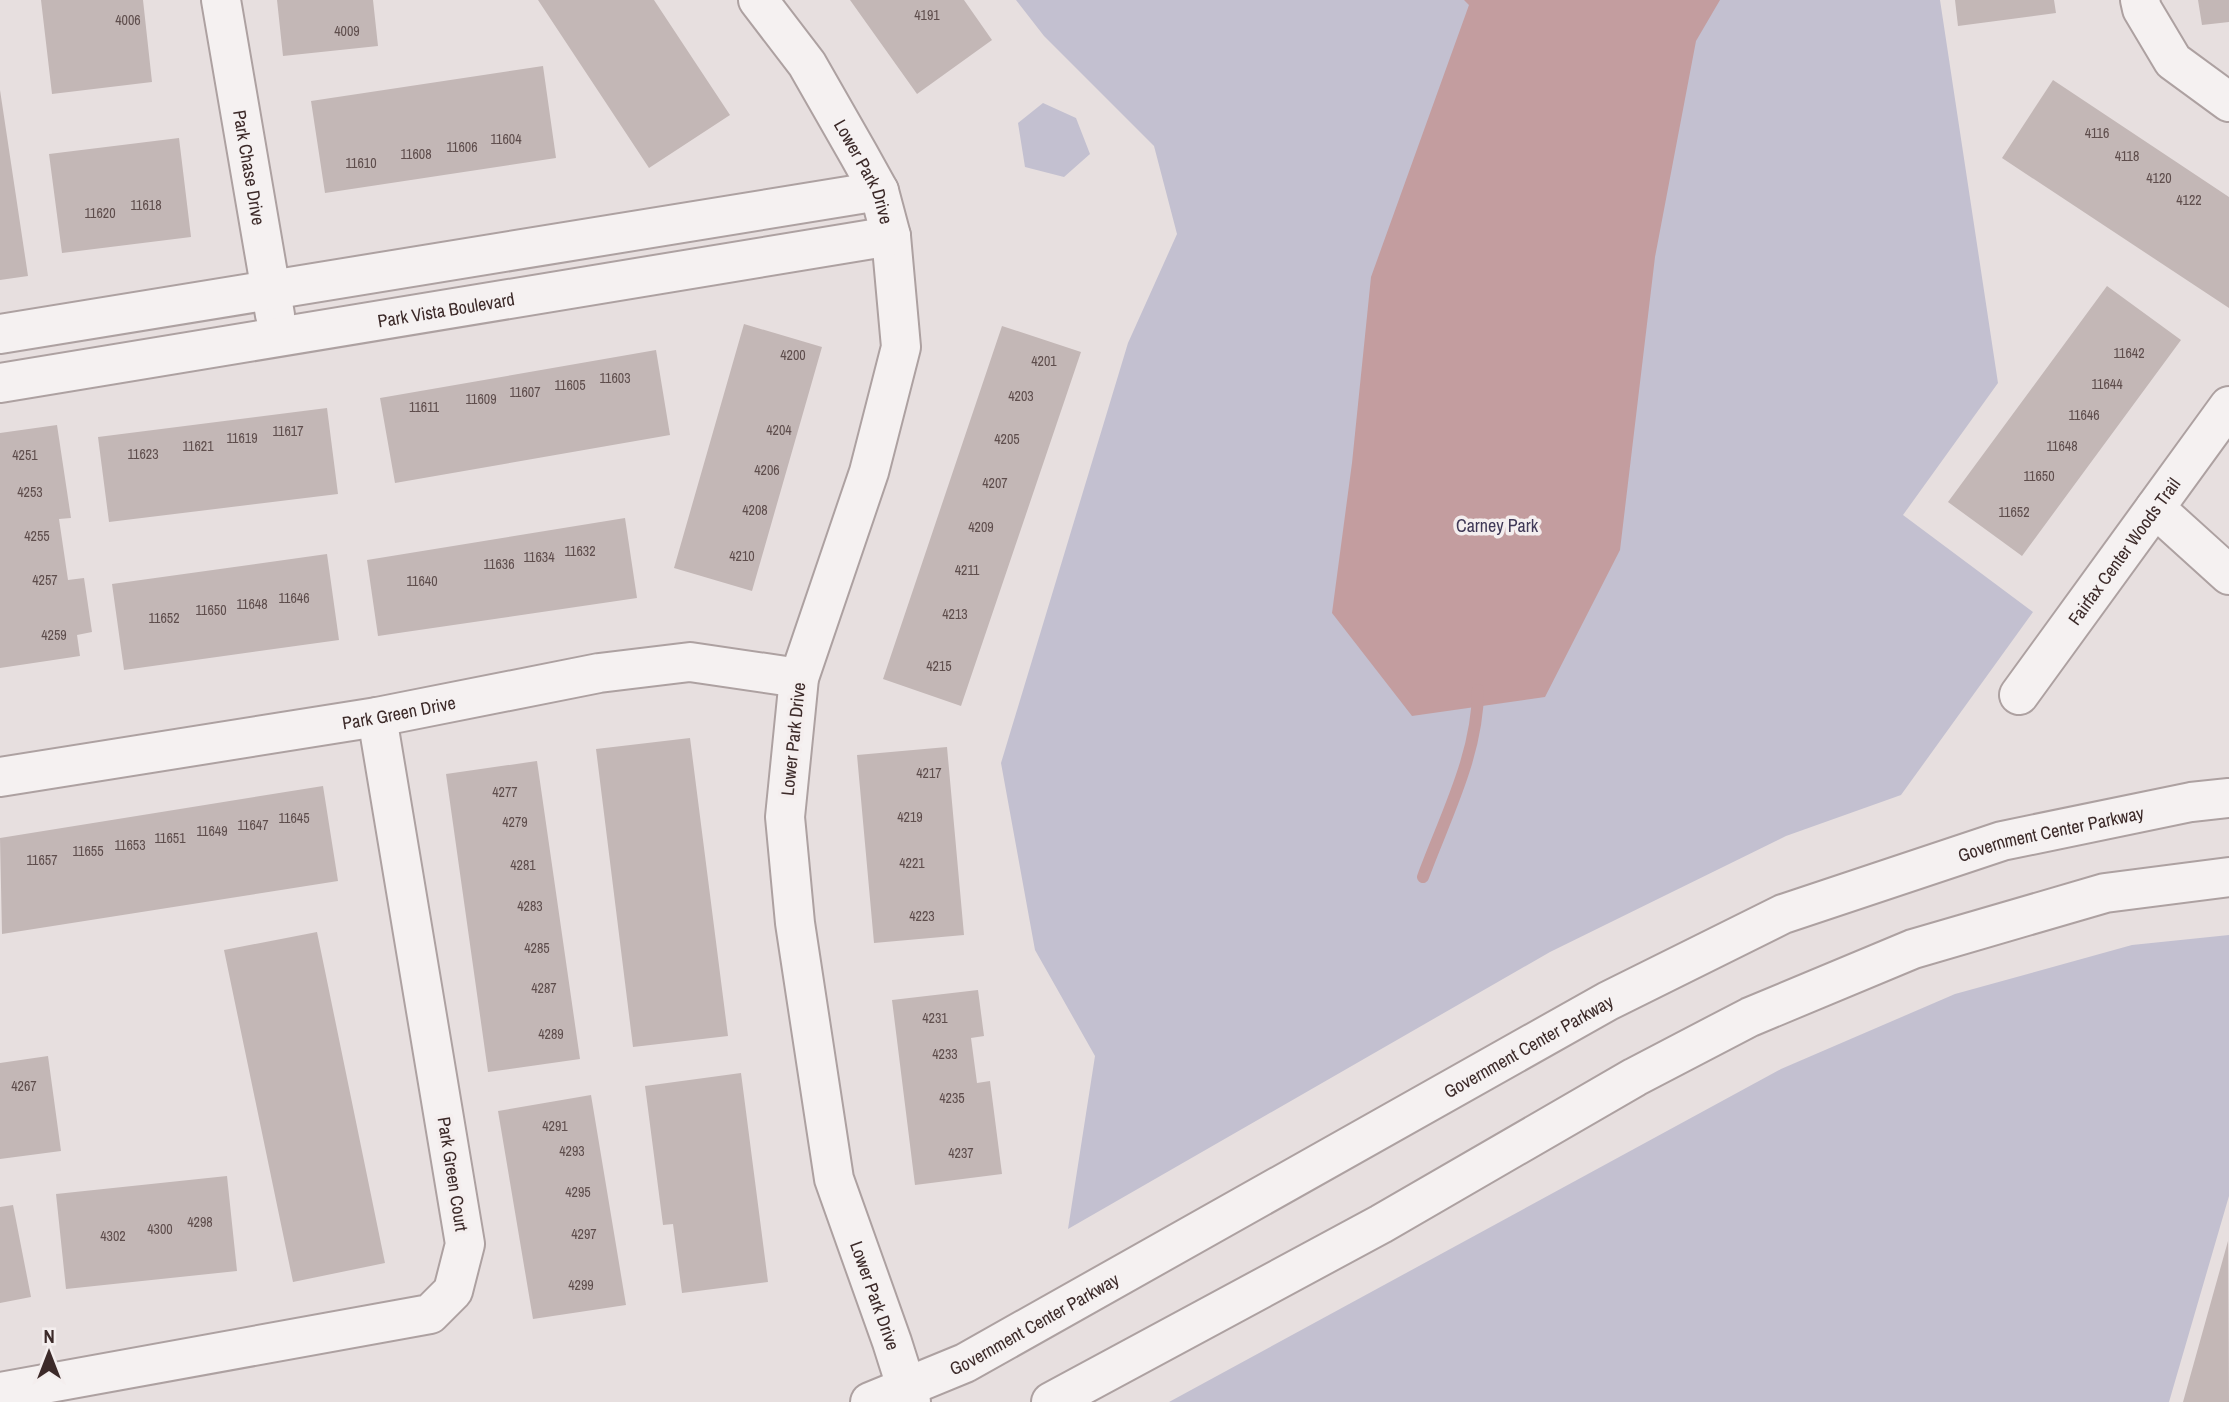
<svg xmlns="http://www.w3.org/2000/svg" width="2229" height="1402" viewBox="0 0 2229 1402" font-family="'Archivo Narrow',sans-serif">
  <rect width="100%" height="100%" fill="#e7dfdf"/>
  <path fill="#c3c0d0" d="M1016,0H1940L1998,383L1903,515L2033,612L1901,795L1786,836L1550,952L1068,1229L1095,1056L1035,950L1001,763L1128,343L1177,234L1154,146L1044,36Z
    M1043,103L1076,118L1090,154L1064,177L1025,167L1018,123Z
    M2229,935V1196L2169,1402H1169L1781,1069L1955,994L2132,945Z"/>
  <path fill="#c39d9f" d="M1464,0H1720L1696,41L1655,257L1620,550L1545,697L1412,716L1332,613L1352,463L1371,277L1469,5Z"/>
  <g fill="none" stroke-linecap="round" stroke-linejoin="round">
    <path stroke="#c39d9f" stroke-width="12" d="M1423,877C1445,817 1478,755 1478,690"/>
  </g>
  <path fill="#c3b7b6" d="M41,0H143L152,82L52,94Z
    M277,0H373L378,46L283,56Z
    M538,0H654L730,115L649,168Z
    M850,0H964L992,40L917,94Z
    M1955,0H2054L2056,13L1958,26Z
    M2198,0H2229V22L2202,25Z
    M543,66L556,158L325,193L311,101Z
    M2053,80L2229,197V308L2002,158Z
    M0,90L28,276L0,280Z
    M179,138L191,237L62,253L49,154Z
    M2107,286L2181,340L2022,556L1948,502Z
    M744,324L822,347L752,591L674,568Z
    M1002,326L1081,352L961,706L883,679Z
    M656,350L670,435L395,483L380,398Z
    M327,408L338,494L109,522L98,437Z
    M57,425L71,518L59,519L68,580L84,578L92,632L77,635L80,656L0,668V433Z
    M625,518L637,598L378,636L367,560Z
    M327,554L339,640L124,670L112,584Z
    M690,738L728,1036L633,1047L596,749Z
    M947,747L964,935L874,943L857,755Z
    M537,761L580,1059L488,1072L446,774Z
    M323,786L338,881L2,934L0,838Z
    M317,932L385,1263L293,1282L224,950Z
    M978,990L984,1036L971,1038L977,1083L990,1081L1002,1174L915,1185L892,1000Z
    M48,1056L61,1151L0,1159V1063Z
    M741,1073L768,1282L682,1293L673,1224L663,1225L645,1086Z
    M591,1095L626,1305L533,1319L498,1111Z
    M227,1176L237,1271L66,1289L56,1194Z
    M13,1205L31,1297L0,1303V1207Z
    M2228,1241L2229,1402H2183Z"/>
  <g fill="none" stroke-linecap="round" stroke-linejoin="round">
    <g stroke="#ada1a1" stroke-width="42">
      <g id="minor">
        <path id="s1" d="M221,0L275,315"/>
        <path id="s2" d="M758,0L807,64L859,155L879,191L891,236L901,347L869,472L799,678L785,817L795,923L834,1179L892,1342L911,1402"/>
        <path d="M2140,0L2142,9L2173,61L2229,102"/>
        <path d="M0,334L879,191"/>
        <path id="s3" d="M0,383L891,236"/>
        <path d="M2155,508L2229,575"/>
        <path id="s4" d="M2019,695L2229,406"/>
        <path id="s5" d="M0,777L377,717L599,673L690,662L799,678"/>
        <path d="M0,1392L430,1314L453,1291L465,1244L377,717"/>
        <path id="s6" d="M870,1402L965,1363L1608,1001L1783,914L2002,841L2191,802L2229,798"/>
        <path d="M1051,1402L1381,1224L1635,1077L1750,1017L1913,949L2105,893L2229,877"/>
      </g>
    </g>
    <use href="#minor" stroke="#f5f1f1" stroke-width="38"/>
  </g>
  <g text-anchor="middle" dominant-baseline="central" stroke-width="7" stroke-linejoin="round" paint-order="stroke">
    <g font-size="14" fill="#5e4d4c">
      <text x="927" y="15">4191</text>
      <text x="128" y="20">4006</text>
      <text x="347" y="31">4009</text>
      <text x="2097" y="133">4116</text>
      <text x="506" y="139">11604</text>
      <text x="462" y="147">11606</text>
      <text x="416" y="154">11608</text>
      <text x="2127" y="156">4118</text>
      <text x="361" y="163">11610</text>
      <text x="2159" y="178">4120</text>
      <text x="2189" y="200">4122</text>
      <text x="146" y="205">11618</text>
      <text x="100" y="213">11620</text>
      <text x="2129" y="353">11642</text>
      <text x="793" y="355">4200</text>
      <text x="1044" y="361">4201</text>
      <text x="615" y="378">11603</text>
      <text x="2107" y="384">11644</text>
      <text x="570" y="385">11605</text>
      <text x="525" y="392">11607</text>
      <text x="1021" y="396">4203</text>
      <text x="481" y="399">11609</text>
      <text x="424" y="407">11611</text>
      <text x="2084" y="415">11646</text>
      <text x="779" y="430">4204</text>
      <text x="288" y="431">11617</text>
      <text x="242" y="438">11619</text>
      <text x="1007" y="439">4205</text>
      <text x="198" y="446">11621</text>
      <text x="2062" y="446">11648</text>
      <text x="143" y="454">11623</text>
      <text x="25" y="455">4251</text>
      <text x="767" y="470">4206</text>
      <text x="2039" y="476">11650</text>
      <text x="995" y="483">4207</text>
      <text x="30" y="492">4253</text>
      <text x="755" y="510">4208</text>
      <text x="2014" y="512">11652</text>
      <text x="981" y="527">4209</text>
      <text x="37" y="536">4255</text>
      <text x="580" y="551">11632</text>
      <text x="742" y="556">4210</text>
      <text x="539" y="557">11634</text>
      <text x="499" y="564">11636</text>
      <text x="967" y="570">4211</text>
      <text x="45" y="580">4257</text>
      <text x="422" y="581">11640</text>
      <text x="294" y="598">11646</text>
      <text x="252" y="604">11648</text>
      <text x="211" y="610">11650</text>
      <text x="955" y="614">4213</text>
      <text x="164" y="618">11652</text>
      <text x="54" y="635">4259</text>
      <text x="939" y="666">4215</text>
      <text x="929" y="773">4217</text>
      <text x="505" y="792">4277</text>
      <text x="910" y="817">4219</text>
      <text x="294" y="818">11645</text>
      <text x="515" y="822">4279</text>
      <text x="253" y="825">11647</text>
      <text x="212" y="831">11649</text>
      <text x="170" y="838">11651</text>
      <text x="130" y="845">11653</text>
      <text x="88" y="851">11655</text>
      <text x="42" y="860">11657</text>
      <text x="912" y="863">4221</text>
      <text x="523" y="865">4281</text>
      <text x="530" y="906">4283</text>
      <text x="922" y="916">4223</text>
      <text x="537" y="948">4285</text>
      <text x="544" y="988">4287</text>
      <text x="935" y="1018">4231</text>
      <text x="551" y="1034">4289</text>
      <text x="945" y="1054">4233</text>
      <text x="24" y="1086">4267</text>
      <text x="952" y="1098">4235</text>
      <text x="555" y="1126">4291</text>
      <text x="572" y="1151">4293</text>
      <text x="961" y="1153">4237</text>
      <text x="578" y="1192">4295</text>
      <text x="200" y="1222">4298</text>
      <text x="160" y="1229">4300</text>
      <text x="584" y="1234">4297</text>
      <text x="113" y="1236">4302</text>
      <text x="581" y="1285">4299</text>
    </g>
    <g font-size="18" fill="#3c2a29" stroke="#f4eeee">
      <text stroke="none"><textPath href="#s1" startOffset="170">Park Chase Drive</textPath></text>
      <text stroke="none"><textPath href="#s2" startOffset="203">Lower Park Drive</textPath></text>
      <text stroke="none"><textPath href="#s3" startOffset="452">Park Vista Boulevard</textPath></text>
      <text stroke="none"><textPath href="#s4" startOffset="178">Fairfax Center Woods Trail</textPath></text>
      <text stroke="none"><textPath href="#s5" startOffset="404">Park Green Drive</textPath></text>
      <text transform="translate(793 739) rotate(-84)">Lower Park Drive</text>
      <text stroke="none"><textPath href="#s6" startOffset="1316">Government Center Parkway</textPath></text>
      <text stroke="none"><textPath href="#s6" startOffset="749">Government Center Parkway</textPath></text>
      <text transform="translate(453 1174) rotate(81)">Park Green Court</text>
      <text stroke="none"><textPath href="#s2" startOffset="1360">Lower Park Drive</textPath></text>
      <text stroke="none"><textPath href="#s6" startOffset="182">Government Center Parkway</textPath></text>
    </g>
    <g font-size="18" fill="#3f3856" stroke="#f4eeee">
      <text x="1497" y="525">Carney Park</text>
    </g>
  </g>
  <g transform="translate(49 1353)" stroke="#f4eeee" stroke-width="5" paint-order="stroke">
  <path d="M0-5L12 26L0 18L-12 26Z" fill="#3c2a29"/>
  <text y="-10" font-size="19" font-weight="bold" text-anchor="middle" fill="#3c2a29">N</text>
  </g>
</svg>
